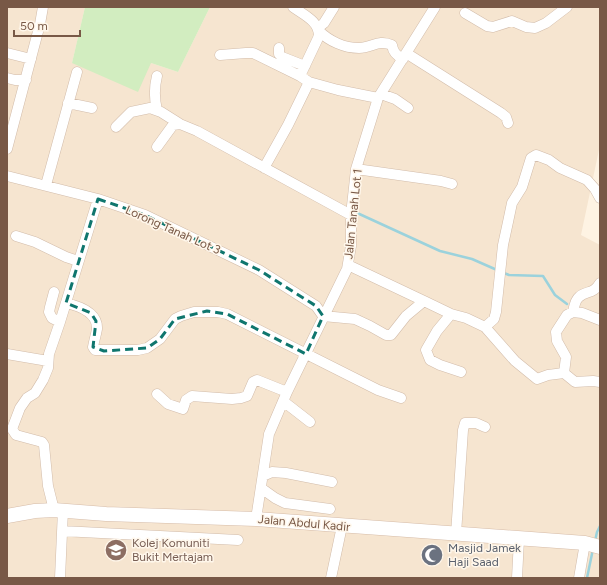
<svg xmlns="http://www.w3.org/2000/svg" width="607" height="585" viewBox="0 0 607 585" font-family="Figtree,sans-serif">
  <rect width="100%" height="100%" fill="#fef3e3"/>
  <path fill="#f6e5d0" d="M7,7H85L72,63H151L178,72L210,7H600V145L581,235L600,245V578H7Z"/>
  <path fill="#d2edc0" d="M85,7H210L178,72L151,63L138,92L72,63Z"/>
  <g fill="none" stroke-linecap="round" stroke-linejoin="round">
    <path stroke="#9bd2dc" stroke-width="2.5" d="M355,212L440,251L472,259L497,270
      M504,273L509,275L543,276L555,295L567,304
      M595,541L597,532L600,526
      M587,578L593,549"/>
    <g stroke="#d2bcaa" stroke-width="11">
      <path id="street" d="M293,7C304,15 319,21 319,36L300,76
        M465,13L487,26L493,27L512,21L526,27L535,28L546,23L567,7
        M318,28L324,23L334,7
        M319,31C329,41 344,48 359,48C372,48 378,39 392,45C393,52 396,55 403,59
        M279,48V54L282,57L305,66
        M7,53L31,59
        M406,53L501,113L506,117L508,123
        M220,55L246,53H253L300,76L309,82L338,90L378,98
        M7,78L15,80H26
        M381,94L395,99L408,108
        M68,103L92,108
        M157,110C154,98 154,88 157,76
        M116,127L131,112L150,108L161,112L180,124L197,131L351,215
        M157,147L173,125L180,124
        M7,149L40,24L43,7
        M264,168L288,125L309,82
        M356,169L441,181L452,184
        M7,176L98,199L145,215L259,270L316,306L323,316L355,319L370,326L386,335H391L406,316L424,301L451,314L466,318L485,327L515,361L537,379L548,375L564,373
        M46,185L77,72
        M16,236L35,242L66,257L78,261
        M348,265L424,301
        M600,283C593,295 586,290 579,297C575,300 574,307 573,312L567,315L556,332L557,341L566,357L564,373L575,382L593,381L600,382
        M54,292L50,307L49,312L52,318L60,322
        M66,303C79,306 98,312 97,329C96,335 94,341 93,347L95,350H138L147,348L160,339L175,319L181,316L194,312H218L227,314L378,390L401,398
        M573,312L582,313L600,320
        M451,314L437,331L426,350L430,360L440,365L461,372
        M485,327L494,319L496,312L503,245L508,222L512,203L522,187L531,158L536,155L549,160L560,168L587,180L595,189L600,198
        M7,354L48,361
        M157,394L168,404L183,409L186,400L192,396L232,399L241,398L247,396L253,382L257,380L287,392
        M283,401L310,422
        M263,476L272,472L286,473L332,482
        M261,488L275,498L285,503L330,509
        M54,510L48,486L44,445L42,442L16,435L12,429L20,408L27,398L35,393L43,380L48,368L49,354L60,322L98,199
        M256,519L269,434L287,392L347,269L351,246V215L356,169L378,98L435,7
        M62,531L238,540
        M456,534L463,430L465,423H476L485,427
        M60,578L63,510
        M331,578L342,526
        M517,578L519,539
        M579,578L585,543"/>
    </g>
    <g stroke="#d6bca8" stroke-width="15">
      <path id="secondary" d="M7,516L35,511L54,510L106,514L256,519L585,543L600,547"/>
    </g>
    <use href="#street" stroke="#fff" stroke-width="10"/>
    <use href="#secondary" stroke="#fff" stroke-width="14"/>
  </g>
  <path fill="none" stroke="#0f766e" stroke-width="3" stroke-dasharray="8 5" stroke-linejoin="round" d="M98,199L145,215L259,270L316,306L323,316L306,354L227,314L207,311L175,319L160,339L147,348L104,351L93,347L96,321L91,313L66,303Z"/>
  <defs>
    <g id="university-disc" transform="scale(1.15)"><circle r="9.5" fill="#8d6e63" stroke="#fff7eb"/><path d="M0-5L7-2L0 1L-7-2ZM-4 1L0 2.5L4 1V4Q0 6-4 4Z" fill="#fff"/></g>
    <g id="mosque-disc" transform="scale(1.15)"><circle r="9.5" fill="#6b7280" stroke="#fff7eb"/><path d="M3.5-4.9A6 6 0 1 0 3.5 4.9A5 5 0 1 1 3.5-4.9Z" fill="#fff"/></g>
  </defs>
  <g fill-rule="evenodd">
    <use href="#university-disc" x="116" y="550"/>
    <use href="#mosque-disc" x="432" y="555"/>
  </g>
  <g text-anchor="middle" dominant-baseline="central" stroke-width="3" stroke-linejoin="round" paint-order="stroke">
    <g font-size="12" fill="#785846" stroke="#fff7eb">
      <text transform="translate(353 214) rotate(-84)">Jalan Tanah Lot 1</text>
      <text transform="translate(173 230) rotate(24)">Lorong Tanah Lot 3</text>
      <text transform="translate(304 523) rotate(5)">Jalan Abdul Kadir</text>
    </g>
    <g font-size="12" fill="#785e54" stroke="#fff7eb" text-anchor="start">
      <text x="132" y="543">Kolej Komuniti<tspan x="132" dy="14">Bukit Mertajam</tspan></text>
    </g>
    <g font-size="12" fill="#5b616d" stroke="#fff7eb" text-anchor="start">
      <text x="448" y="548">Masjid Jamek<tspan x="448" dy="14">Haji Saad</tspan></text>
    </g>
  </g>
  <rect width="607" height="585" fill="none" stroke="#785846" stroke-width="16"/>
  <path d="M14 30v6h66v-6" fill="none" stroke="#785846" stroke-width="2"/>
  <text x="20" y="30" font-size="12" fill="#785846" stroke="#fff7eb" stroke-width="3" paint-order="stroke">50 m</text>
</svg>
